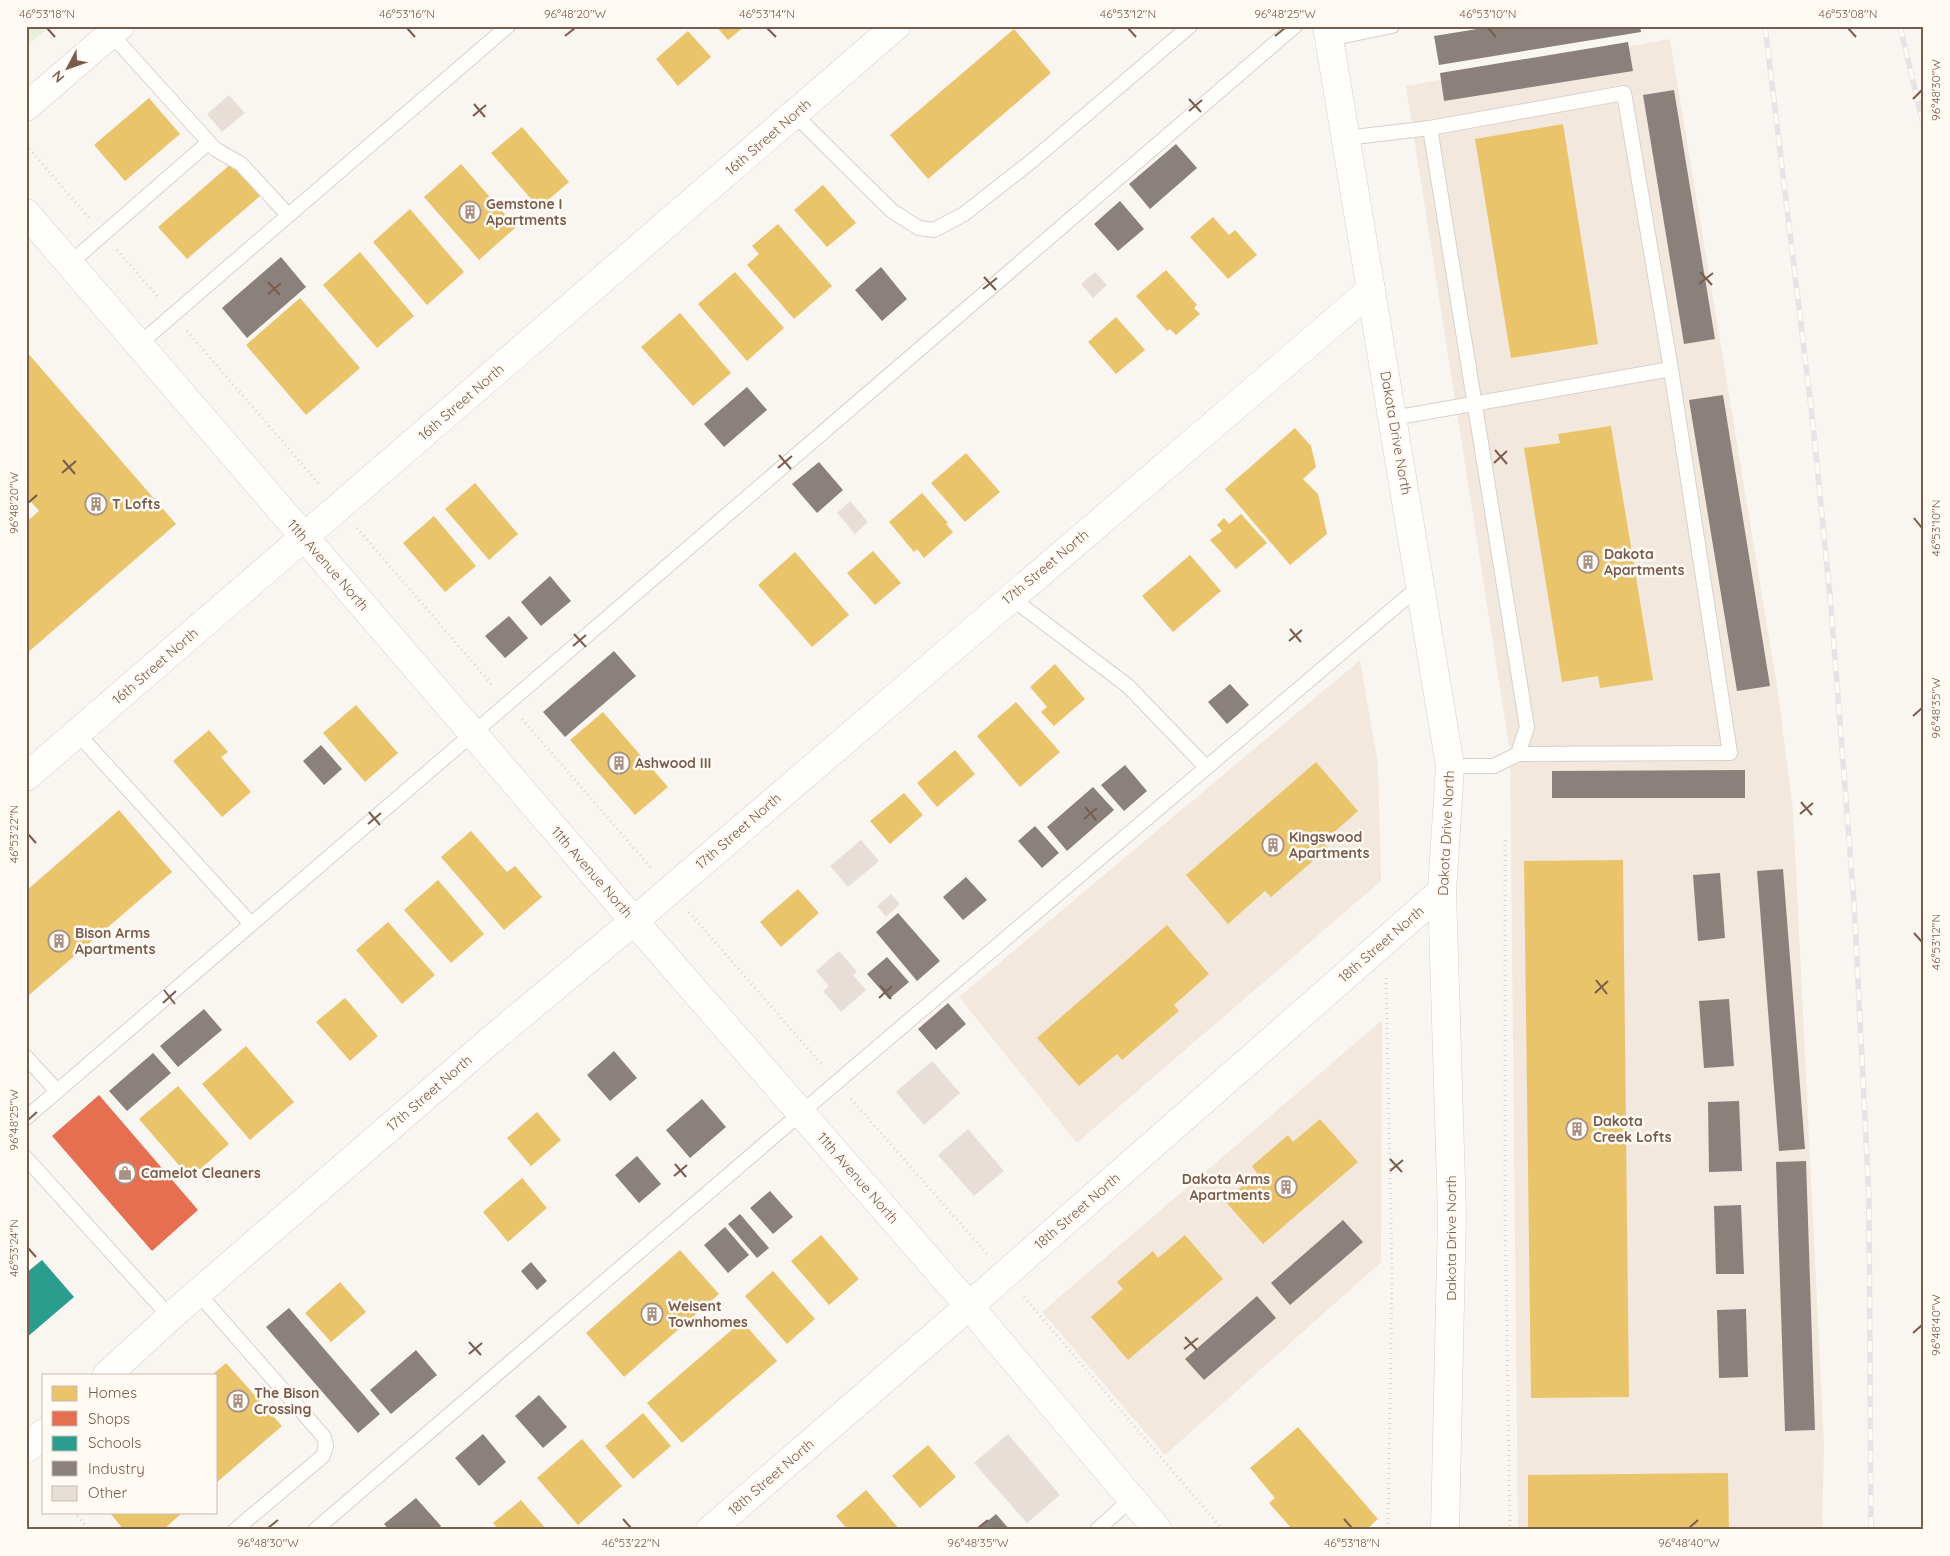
<svg xmlns="http://www.w3.org/2000/svg" width="1950" height="1556" viewBox="0 0 1950 1556" font-family="Quicksand,sans-serif">
  <rect width="100%" height="100%" fill="#f9f5f0"/>
  <path fill="#f2e8de" d="M1670,39L1777,686L1793,809L1824,1446L1822,1530H1518L1510,752L1406,86Z
    M1360,660L1378,764L1381,881L1077,1143L959,997Z
    M1382,1020L1381,1262L1165,1455L1042,1312Z"/>
  <path fill="#e7f0db" d="M26,26H50L26,47Z"/>
  <path fill="#e9c46a" d="M716,26H745L728,40Z
    M1014,29L1051,73L928,179L890,135Z
    M688,31L711,57L678,86L656,59Z
    M149,98L180,134L125,181L94,145Z
    M1563,124L1598,344L1511,358L1475,139Z
    M522,127L569,182L539,208L491,153Z
    M232,163L260,196L187,259L158,227Z
    M461,164L516,227L479,260L424,197Z
    M823,185L856,223L827,247L794,210Z
    M410,209L464,272L427,305L373,242Z
    M1213,217L1229,235L1235,230L1257,255L1228,279L1190,237Z
    M778,224L832,286L794,319L747,265L759,254L752,246Z
    M360,252L414,316L377,348L323,285Z
    M1166,270L1197,305L1194,308L1200,314L1176,335L1170,329L1167,331L1136,296Z
    M735,272L784,328L747,361L698,304Z
    M300,298L360,368L306,415L246,345Z
    M680,313L731,373L693,406L641,347Z
    M1116,317L1145,350L1116,374L1088,342Z
    M26,351L176,524L26,654V522L39,511L26,496Z
    M1611,426L1653,680L1600,688L1598,676L1562,682L1524,448L1560,443L1558,434Z
    M1295,428L1311,446L1316,467L1303,479L1318,494L1327,534L1290,565L1225,489Z
    M966,453L1000,492L965,522L931,483Z
    M475,483L518,534L489,560L445,509Z
    M922,493L948,523L946,524L953,532L924,558L917,549L914,552L889,522Z
    M1241,514L1267,543L1236,569L1210,540L1222,531L1217,525L1224,518L1229,524Z
    M434,516L476,566L445,592L403,543Z
    M873,551L901,583L875,605L847,573Z
    M795,552L849,615L812,647L758,585Z
    M1190,555L1221,591L1173,632L1142,596Z
    M1055,664L1085,699L1054,726L1041,712L1047,707L1030,687Z
    M1016,702L1060,752L1020,787L977,736Z
    M356,705L398,753L365,782L323,733Z
    M603,712L668,787L635,815L570,740Z
    M209,730L228,752L221,757L251,792L222,817L173,761Z
    M955,750L975,774L937,807L917,783Z
    M1316,762L1358,811L1323,842L1328,848L1271,897L1265,891L1228,924L1186,875Z
    M904,793L923,815L890,844L870,821Z
    M119,810L172,872L29,995L26,992V891Z
    M471,831L507,872L515,866L542,897L504,930L441,857Z
    M1623,860L1629,1397L1531,1398L1524,861Z
    M438,880L484,934L451,963L404,910Z
    M798,889L819,913L781,947L760,922Z
    M388,922L435,975L402,1004L356,950Z
    M1167,925L1209,974L1174,1005L1179,1011L1122,1060L1117,1054L1079,1086L1037,1038Z
    M345,998L378,1036L350,1061L316,1022Z
    M246,1046L294,1102L250,1140L202,1084Z
    M178,1086L229,1144L190,1178L139,1119Z
    M537,1112L561,1140L531,1166L507,1138Z
    M1320,1119L1358,1162L1263,1244L1225,1201L1257,1173L1252,1166L1288,1135L1293,1142Z
    M522,1178L547,1208L508,1242L483,1212Z
    M821,1235L859,1279L829,1305L791,1261Z
    M1185,1235L1223,1279L1128,1360L1091,1317L1123,1289L1117,1282L1153,1251L1158,1258Z
    M680,1250L719,1294L624,1377L586,1333Z
    M773,1271L815,1319L787,1344L745,1296Z
    M340,1282L366,1312L331,1342L305,1313Z
    M742,1321L777,1361L682,1443L647,1403Z
    M226,1363L282,1426L216,1483V1375H212Z
    M643,1413L671,1446L633,1479L605,1446Z
    M1298,1427L1378,1519L1366,1530H1293L1269,1503L1275,1498L1250,1468Z
    M582,1439L622,1486L578,1525L537,1478Z
    M928,1445L956,1477L920,1508L892,1476Z
    M1728,1473L1729,1530H1528V1475Z
    M866,1490L900,1530H848L836,1516Z
    M521,1500L547,1530H499L493,1523Z
    M109,1512H183L163,1530H124Z"/>
  <path fill="#e76f51" d="M99,1095L198,1210L152,1251L52,1136Z"/>
  <path fill="#2a9d8f" d="M42,1260L74,1297L26,1338V1273Z"/>
  <path fill="#8a817c" d="M1496,26H1640L1641,32L1439,65L1434,36Z
    M1628,42L1633,71L1444,101L1440,73Z
    M1674,90L1715,339L1684,344L1643,95Z
    M1176,144L1197,168L1150,209L1129,184Z
    M1120,201L1144,229L1118,251L1094,224Z
    M281,257L306,287L247,338L222,308Z
    M881,267L907,299L882,321L855,290Z
    M747,387L767,410L724,447L704,424Z
    M1723,395L1770,686L1737,691L1689,400Z
    M819,462L843,490L817,513L792,484Z
    M550,576L571,601L541,626L521,602Z
    M509,616L528,638L505,658L485,636Z
    M614,651L636,676L565,737L543,712Z
    M1230,684L1249,705L1227,724L1208,702Z
    M321,745L342,769L324,785L303,761Z
    M1125,765L1147,791L1124,811L1101,785Z
    M1745,770V798H1552V771Z
    M1093,787L1114,810L1067,851L1047,827Z
    M1035,826L1059,853L1042,868L1018,841Z
    M1783,869L1805,1149L1779,1151L1757,871Z
    M1720,873L1725,938L1698,941L1693,875Z
    M966,877L987,900L963,920L943,897Z
    M898,913L940,961L917,981L876,932Z
    M887,957L909,982L889,999L867,974Z
    M1729,999L1734,1066L1704,1068L1699,1001Z
    M948,1003L966,1024L936,1050L918,1029Z
    M204,1009L222,1030L178,1067L160,1046Z
    M614,1051L637,1078L610,1101L587,1075Z
    M153,1053L171,1073L127,1111L109,1091Z
    M702,1099L726,1127L690,1158L666,1130Z
    M1739,1101L1742,1171L1709,1172L1708,1102Z
    M637,1156L661,1184L639,1203L615,1175Z
    M1806,1161L1815,1430L1785,1431L1776,1162Z
    M770,1191L793,1217L773,1234L750,1208Z
    M1741,1205L1744,1274H1716L1714,1206Z
    M740,1214L769,1248L757,1258L728,1224Z
    M1343,1220L1363,1242L1290,1305L1271,1283Z
    M725,1227L749,1255L728,1273L704,1245Z
    M531,1262L547,1281L537,1290L521,1271Z
    M1257,1296L1276,1318L1204,1380L1185,1359Z
    M289,1308L380,1414L358,1433L266,1327Z
    M1746,1309L1748,1377L1719,1378L1717,1310Z
    M416,1350L437,1375L391,1414L370,1390Z
    M539,1395L567,1427L543,1448L515,1416Z
    M483,1434L506,1462L479,1486L455,1458Z
    M416,1498L441,1526L437,1530H389L384,1524Z
    M996,1514L1010,1530H977Z"/>
  <path fill="#e6ded7" d="M229,95L245,113L222,132L207,114Z
    M1095,272L1107,285L1093,298L1081,284Z
    M850,501L868,522L855,534L837,513Z
    M861,840L879,861L848,887L830,866Z
    M891,894L900,904L886,917L877,906Z
    M839,951L857,972L853,975L866,990L841,1012L823,991L829,986L816,971Z
    M932,1061L960,1093L924,1125L896,1092Z
    M968,1129L1004,1171L974,1196L938,1155Z
    M1008,1434L1060,1495L1027,1523L974,1463Z"/>
  <g fill="none" stroke-linecap="round" stroke-linejoin="round">
    <g stroke="#d7d1cb" stroke-width="16">
      <path id="service" d="M111,34L215,149L241,164L288,215
        M1329,39L1392,26
        M794,114L892,211L919,228L934,230L964,214L1033,160L1190,26
        M1430,128L1624,93L1671,369L1730,753L1518,754
        M1346,138L1430,128L1527,727L1518,754L1494,766H1450
        M69,264L209,142
        M138,345L508,26
        M1393,418L1671,369
        M1010,597L1128,686L1206,767
        M77,733L251,924
        M26,1057L57,1091
        M26,1118L1295,26
        M26,1158L170,1317
        M198,1293L324,1437L326,1446L323,1456L235,1530
        M315,1530L837,1082L1421,585
        M1097,1530L1131,1499"/>
    </g>
    <g stroke="#d7d1cb" stroke-width="29">
      <path id="minor" d="M26,107L120,26
        M26,213L634,921L969,1306L1158,1530
        M26,777L896,26
        M107,1375L170,1317L492,1039L634,921L1371,290
        M26,1449L44,1433
        M710,1530L969,1306L1442,891"/>
    </g>
    <g stroke="#d7d1cb" stroke-width="29">
      <path id="tertiary" d="M1327,26L1450,766L1442,891L1452,1214L1445,1530"/>
    </g>
    <path stroke="#dcd5d0" stroke-width="3" stroke-dasharray="1 4" stroke-linecap="butt" d="M26,145L90,219
      M117,250L159,298
      M187,331L320,485
      M357,528L493,686
      M522,719L652,869
      M1505,840V1211L1510,1530
      M689,912L823,1066
      M1386,978L1392,1271L1388,1530
      M851,1099L987,1254
      M1024,1297L1223,1530
      M74,1512L89,1530"/>
    <use href="#service" stroke="#fefefd" stroke-width="14"/>
    <use href="#minor" stroke="#fefefd" stroke-width="28"/>
    <use href="#tertiary" stroke="#fefefd" stroke-width="28"/>
    <g stroke="#e6e3e7" stroke-width="5.5">
      <path id="rail" d="M1765,26L1813,424L1831,607L1854,903L1869,1198L1871,1530
        M1900,26L1924,127"/>
    </g>
    <use href="#rail" stroke="#fffaf3" stroke-width="4" stroke-dasharray="11" stroke-linecap="butt"/>
  </g>
  <path fill="none" stroke="#7a5c4d" stroke-width="2" d="M47,28L55,37M407,28L415,37M767,28L776,37M1128,28L1136,37M1488,28L1496,37M1848,28L1856,37M565,36L575,28M1275,36L1285,28M1189,99L1201,112M1913,99L1922,90M474,104L485,117M1189,111L1202,100M473,116L486,105M1700,272L1712,285M984,277L996,290M268,282L280,295M1699,284L1713,273M983,289L997,278M268,294L281,283M1495,450L1507,464M779,455L791,469M63,460L75,474M1494,463L1507,451M778,468L792,456M62,473L76,461M28,503L37,495M1914,518L1922,528M1290,629L1301,642M574,634L586,647M1289,641L1302,630M573,646L586,635M1913,716L1922,708M1801,802L1812,815M1085,807L1096,820M369,812L380,825M1800,814L1813,803M1084,819L1097,808M368,824L381,813M28,834L36,843M1914,933L1922,942M1596,980L1607,994M880,985L891,999M164,990L175,1004M1595,993L1608,981M879,998L892,986M163,1003L176,991M28,1120L37,1112M1390,1159L1402,1172M675,1164L686,1177M1390,1171L1403,1160M674,1176L687,1165M28,1248L36,1257M1913,1333L1922,1325M1185,1337L1197,1350M469,1342L481,1355M1184,1349L1198,1338M469,1354L482,1343M623,1519L631,1528M1344,1519L1352,1528M268,1528L278,1520M978,1528L988,1520M1689,1528L1698,1520"/>
  <defs>
    <g id="building-ring" transform="scale(1.125)"><circle r="9.5" fill="#fffaf3" stroke="#a69286" stroke-width="1.5"/><path d="M-4-6H4V6H1V3H-1V6H-4ZM-2.5-4.3h1.7v1.8h-1.7ZM.8-4.3h1.7v1.8H.8ZM-2.5-1h1.7V.8h-1.7ZM.8-1h1.7V.8H.8Z" fill="#a69286"/></g>
    <g id="shop-ring" transform="scale(1.125)"><circle r="9.5" fill="#fffaf3" stroke="#a69286" stroke-width="1.5"/><path d="M-5-2.5h2.3a2.7 3.5 0 0 1 5.4 0H5L5.5 6h-11ZM-1.5-2.5h3a1.5 2.3 0 0 0-3 0Z" fill="#a69286"/></g>
  </defs>
  <g fill-rule="evenodd">
    <use href="#building-ring" x="470" y="212"/>
    <use href="#building-ring" x="96" y="504"/>
    <use href="#building-ring" x="1588" y="562"/>
    <use href="#building-ring" x="619" y="763"/>
    <use href="#building-ring" x="1273" y="845"/>
    <use href="#building-ring" x="59" y="941"/>
    <use href="#building-ring" x="1577" y="1129"/>
    <use href="#shop-ring" x="125" y="1173"/>
    <use href="#building-ring" x="1286" y="1187"/>
    <use href="#building-ring" x="652" y="1314"/>
    <use href="#building-ring" x="238" y="1401"/>
  </g>
  <g text-anchor="middle" dominant-baseline="central" stroke-width="5" stroke-linejoin="round" paint-order="stroke">
    <g font-size="14" fill="#7a5c4d" stroke="#fffaf3">
      <text transform="translate(768 137) rotate(-41)">16th Street North</text>
      <text transform="translate(461 402) rotate(-41)">16th Street North</text>
      <text transform="translate(1396 433) rotate(80)">Dakota Drive North</text>
      <text transform="translate(328 565) rotate(49)">11th Avenue North</text>
      <text transform="translate(1045 567) rotate(-40)">17th Street North</text>
      <text transform="translate(155 666) rotate(-41)">16th Street North</text>
      <text transform="translate(738 831) rotate(-41)">17th Street North</text>
      <text transform="translate(1446 833) rotate(-87)">Dakota Drive North</text>
      <text transform="translate(592 872) rotate(49)">11th Avenue North</text>
      <text transform="translate(1381 944) rotate(-41)">18th Street North</text>
      <text transform="translate(429 1093) rotate(-41)">17th Street North</text>
      <text transform="translate(858 1178) rotate(49)">11th Avenue North</text>
      <text transform="translate(1077 1211) rotate(-41)">18th Street North</text>
      <text transform="translate(1451 1238) rotate(-90)">Dakota Drive North</text>
      <text transform="translate(771 1477) rotate(-41)">18th Street North</text>
    </g>
    <g font-size="14" font-weight="bold" fill="#7a5c4d" stroke="#fffaf3" text-anchor="start">
      <text x="486" y="204">Gemstone I<tspan x="486" dy="16">Apartments</tspan></text>
      <text x="112" y="504">T Lofts</text>
      <text x="1604" y="554">Dakota<tspan x="1604" dy="16">Apartments</tspan></text>
      <text x="635" y="763">Ashwood III</text>
      <text x="1289" y="837">Kingswood<tspan x="1289" dy="16">Apartments</tspan></text>
      <text x="75" y="933">Bison Arms<tspan x="75" dy="16">Apartments</tspan></text>
      <text x="1593" y="1121">Dakota<tspan x="1593" dy="16">Creek Lofts</tspan></text>
      <text x="141" y="1173">Camelot Cleaners</text>
      <text x="1270" y="1179" text-anchor="end">Dakota Arms<tspan x="1270" dy="16">Apartments</tspan></text>
      <text x="668" y="1306">Weisent<tspan x="668" dy="16">Townhomes</tspan></text>
      <text x="254" y="1393">The Bison<tspan x="254" dy="16">Crossing</tspan></text>
    </g>
  </g>
  <rect width="1950" height="1556" fill="none" stroke="#fffaf3" stroke-width="55"/>
  <rect x="42" y="1374" width="175" height="140" fill="#fffaf3" stroke="#cabbb1"/>
  <rect x="52" y="1386" width="25" height="15" fill="#e9c46a" stroke="#cabbb1"/>
  <text x="88" y="1398" font-size="15" fill="#7a5c4d">Homes</text>
  <rect x="52" y="1411" width="25" height="15" fill="#e76f51" stroke="#cabbb1"/>
  <text x="88" y="1424" font-size="15" fill="#7a5c4d">Shops</text>
  <rect x="52" y="1436" width="25" height="15" fill="#2a9d8f" stroke="#cabbb1"/>
  <text x="88" y="1448" font-size="15" fill="#7a5c4d">Schools</text>
  <rect x="52" y="1461" width="25" height="15" fill="#8a817c" stroke="#cabbb1"/>
  <text x="88" y="1474" font-size="15" fill="#7a5c4d">Industry</text>
  <rect x="52" y="1486" width="25" height="15" fill="#e6ded7" stroke="#cabbb1"/>
  <text x="88" y="1498" font-size="15" fill="#7a5c4d">Other</text>
  <g transform="translate(68 68) rotate(229)" stroke="#fffaf3" stroke-width="4" paint-order="stroke">
  <path d="M0-4L9 19L0 12L-9 19Z" fill="#7a5c4d"/>
  <text y="-8" font-size="14" font-weight="bold" text-anchor="middle" fill="#7a5c4d">N</text>
  </g>
  <rect x="28" y="28" width="1894" height="1500" fill="none" stroke="#7a5c4d" stroke-width="2"/>
  <g font-size="12" text-anchor="middle" fill="#7a5c4d">
    <text x="47" y="18">46°53'18"N</text>
    <text x="407" y="18">46°53'16"N</text>
    <text x="575" y="18">96°48'20"W</text>
    <text x="767" y="18">46°53'14"N</text>
    <text x="1128" y="18">46°53'12"N</text>
    <text x="1285" y="18">96°48'25"W</text>
    <text x="1488" y="18">46°53'10"N</text>
    <text x="1848" y="18">46°53'08"N</text>
    <text transform="translate(1936 90) rotate(-90)" y="4">96°48'30"W</text>
    <text transform="translate(14 503) rotate(-90)" y="4">96°48'20"W</text>
    <text transform="translate(1936 528) rotate(-90)" y="4">46°53'10"N</text>
    <text transform="translate(1936 708) rotate(-90)" y="4">96°48'35"W</text>
    <text transform="translate(14 834) rotate(-90)" y="4">46°53'22"N</text>
    <text transform="translate(1936 942) rotate(-90)" y="4">46°53'12"N</text>
    <text transform="translate(14 1120) rotate(-90)" y="4">96°48'25"W</text>
    <text transform="translate(14 1248) rotate(-90)" y="4">46°53'24"N</text>
    <text transform="translate(1936 1325) rotate(-90)" y="4">96°48'40"W</text>
    <text x="268" y="1547">96°48'30"W</text>
    <text x="631" y="1547">46°53'22"N</text>
    <text x="978" y="1547">96°48'35"W</text>
    <text x="1352" y="1547">46°53'18"N</text>
    <text x="1689" y="1547">96°48'40"W</text>
  </g>
</svg>
